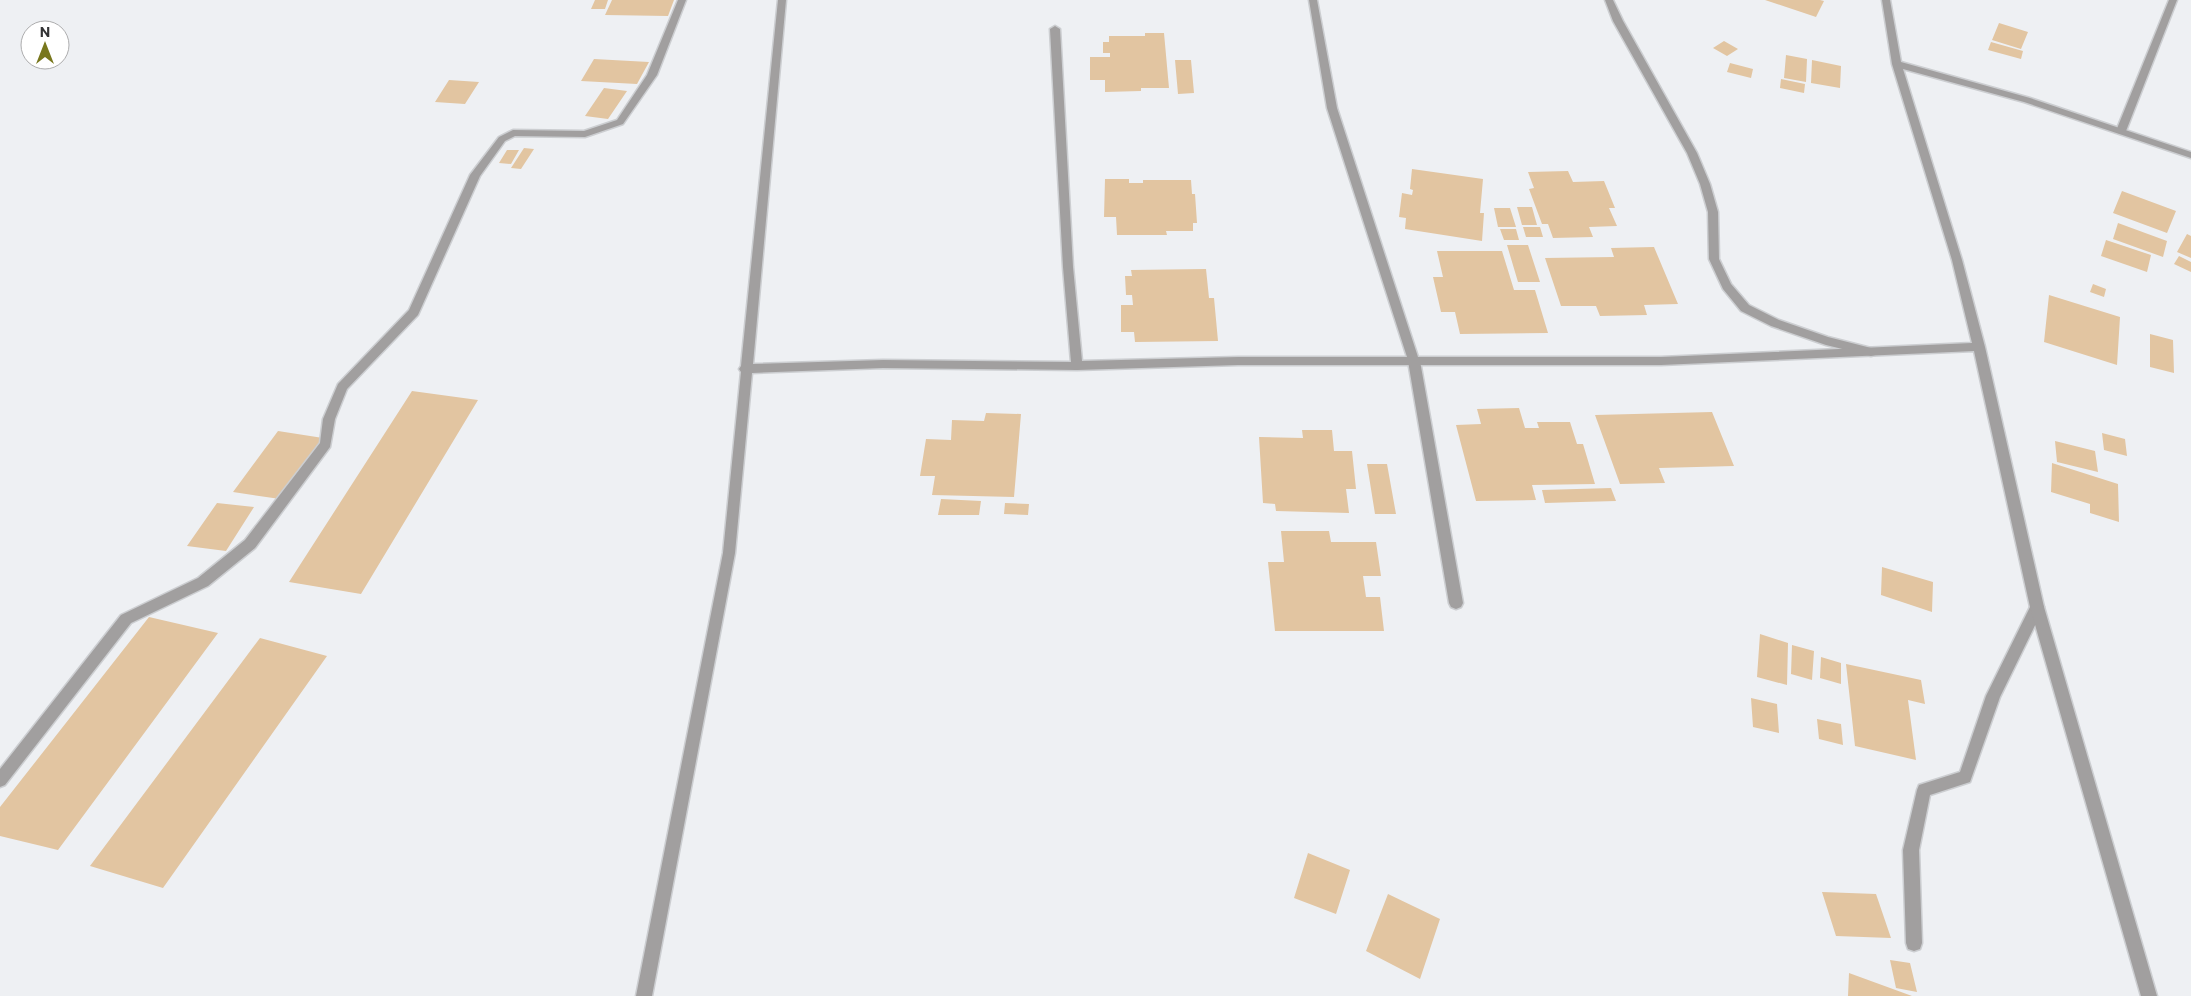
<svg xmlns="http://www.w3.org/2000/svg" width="2191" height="996" viewBox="0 0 2191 996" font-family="Commissioner,sans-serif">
  <rect width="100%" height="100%" fill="#eef0f3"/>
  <path fill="#e2c5a1" d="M595,0H608L605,9H591Z
    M612,0H674L668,16L605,15Z
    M1765,0H1820L1824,1L1816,17Z
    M1999,23L2028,32L2021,49L1992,40Z
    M1145,33H1164L1169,88H1141V91L1105,92V80H1090V57H1110V53H1103V42H1109V36H1145Z
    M1724,41L1738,49L1727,56L1713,48Z
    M1991,42L2023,51L2021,59L1988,50Z
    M1786,55L1807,59L1806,82L1784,78Z
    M594,59L649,62L637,84L581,81Z
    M1175,60H1191L1194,93L1178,94Z
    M1812,60L1841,66L1840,88L1811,83Z
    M1730,63L1753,69L1751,78L1727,72Z
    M1781,79L1805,84L1804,93L1780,88Z
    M449,80L479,82L465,104L435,102Z
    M604,88L627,91L608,119L585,116Z
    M524,148L534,149L521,169L511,168Z
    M507,150H519L511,164L499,163Z
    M1412,169L1483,179L1480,213H1484L1482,241L1405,229L1406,218L1399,217L1402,193L1412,195L1413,190L1410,189Z
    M1568,171L1573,182L1604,181L1615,208H1609L1617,226L1589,227L1593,237L1553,238L1548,224H1542L1529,189L1534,188L1528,172Z
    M1105,179H1129V183H1143V180H1191L1192,194H1195L1197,223H1193V231H1166L1167,235H1117L1116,217H1104Z
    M2122,191L2176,211L2167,233L2113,213Z
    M1517,207H1532L1537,225H1522Z
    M1494,208H1510L1516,227H1498Z
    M2118,223L2167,241L2163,257L2113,239Z
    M1523,227H1540L1543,237H1526Z
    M1500,229H1516L1519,240H1504Z
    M2187,234L2191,236V258L2177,252Z
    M2106,240L2151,255L2147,272L2101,256Z
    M1507,245H1528L1540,282H1518Z
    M1654,247L1678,304L1644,305L1647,315L1600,316L1596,306H1561L1545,258L1614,257L1611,248Z
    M1437,251H1502L1514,290H1535L1548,333L1460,334L1455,312H1441L1433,277H1443Z
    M2179,256L2191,262V272L2174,264Z
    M1206,269L1209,298H1214L1218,341L1135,342L1134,332H1121V305H1133L1132,295H1126L1125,276H1132L1131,270Z
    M2093,284L2106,289L2104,297L2090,292Z
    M2049,295L2120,317L2117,365L2044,342Z
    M2150,334L2173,340L2174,373L2150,367Z
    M412,391L478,400L361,594L289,582Z
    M1519,408L1525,428H1539L1537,422H1570L1577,444H1583L1595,484L1532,485L1536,500L1476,501L1456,425L1481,424L1477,409Z
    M1712,412L1734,466L1659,468L1665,483L1620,484L1595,415Z
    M986,413L1021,414L1014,497L932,495L935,476H920L926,439L951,440L952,420L984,421Z
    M1302,430H1332L1334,451H1352L1356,489H1346L1349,513L1276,511L1275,504L1263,503L1259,437L1303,438Z
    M278,431L323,438L280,499L233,492Z
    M2102,433L2125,439L2127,456L2104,450Z
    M2055,441L2095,451L2098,472L2057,462Z
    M2052,463L2118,484L2119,522L2090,513V504L2051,492Z
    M1367,464H1387L1396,514H1375Z
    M1611,488L1616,501L1545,503L1542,490Z
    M941,499L981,501L979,515H938Z
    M217,503L254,507L226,551L187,546Z
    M1005,503L1029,504L1028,515L1004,514Z
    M1281,531H1329L1331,542H1376L1381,576H1363L1366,597H1380L1384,631H1275L1268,562H1284Z
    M1882,567L1933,582L1932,612L1881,595Z
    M149,617L218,633L58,850L0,836V807Z
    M1760,634L1788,643L1787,685L1757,677Z
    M260,638L327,656L163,888L90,866Z
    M1792,645L1814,651L1812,680L1791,674Z
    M1821,657L1841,663V684L1820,678Z
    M1846,664L1921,680L1925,704L1908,700L1916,760L1855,746Z
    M1751,698L1777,704L1779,733L1753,727Z
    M1817,719L1841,724L1843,745L1819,739Z
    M1308,853L1350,870L1336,914L1294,898Z
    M1822,892L1876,894L1891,938L1836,936Z
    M1388,894L1440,919L1420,979L1366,951Z
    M1890,960L1910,963L1917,992L1896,988Z
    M1849,973L1912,996H1848Z"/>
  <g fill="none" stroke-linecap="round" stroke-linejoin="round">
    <g stroke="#ccced1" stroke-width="3">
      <path id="lane" d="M678,0H686L657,75L623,124L585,137L515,136L505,141L480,176L418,315L347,389L335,419L330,447L255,548L208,586L131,623L5,785L0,787V769L121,615L198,578L245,540L320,443L323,419L338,384L409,310L470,175L499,137L513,130L584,131L617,120L647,75Z
        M1605,0H1613L1623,21L1697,153L1710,184L1718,212L1719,259L1731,284L1749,305L1779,320L1828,337L1875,349L1877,352L1875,355L1871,356L1826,345L1771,326L1741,311L1723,289L1709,259L1708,212L1700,184L1687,153L1613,21Z
        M2169,0H2177L2126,131L2121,134L2118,133L2116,131Z
        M1414,357L1420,361L1463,603L1461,607L1456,609L1451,607L1449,603L1408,361Z
        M2037,601L2042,603L2044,607L2000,697L1970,782L1930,795L1919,850L1922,943L1920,949L1914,951L1908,949L1906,943L1903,850L1917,790L1919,785L1960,772L1986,696L2032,603Z"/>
    </g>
    <g stroke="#ccced1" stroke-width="3">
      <path id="street" d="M778,0H786L753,364L883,360L1071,362L1063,267L1050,29L1055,26L1060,29L1073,267L1082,361L1238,357H1407L1327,108L1309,0H1317L1337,108L1418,357H1661L1972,343L1952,260L1892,64L1882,0H1890L1901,62L2030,98L2191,152V158L2024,102L1903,69L1962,260L1985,347L2044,607L2157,996H2141L2030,607L1974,351L1661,365H1238L1077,370L883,368L752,373L735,553L652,996H636L723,553L741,372L739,369L741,366Z"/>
    </g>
    <use href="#lane" fill="#a19f9f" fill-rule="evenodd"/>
    <use href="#street" fill="#a19f9f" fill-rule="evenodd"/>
  </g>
  <g transform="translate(45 45)"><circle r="24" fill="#ffffff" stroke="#adadae"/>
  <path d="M0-4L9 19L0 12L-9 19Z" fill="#78771d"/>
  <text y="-8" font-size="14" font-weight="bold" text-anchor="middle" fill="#333335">N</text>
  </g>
</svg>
